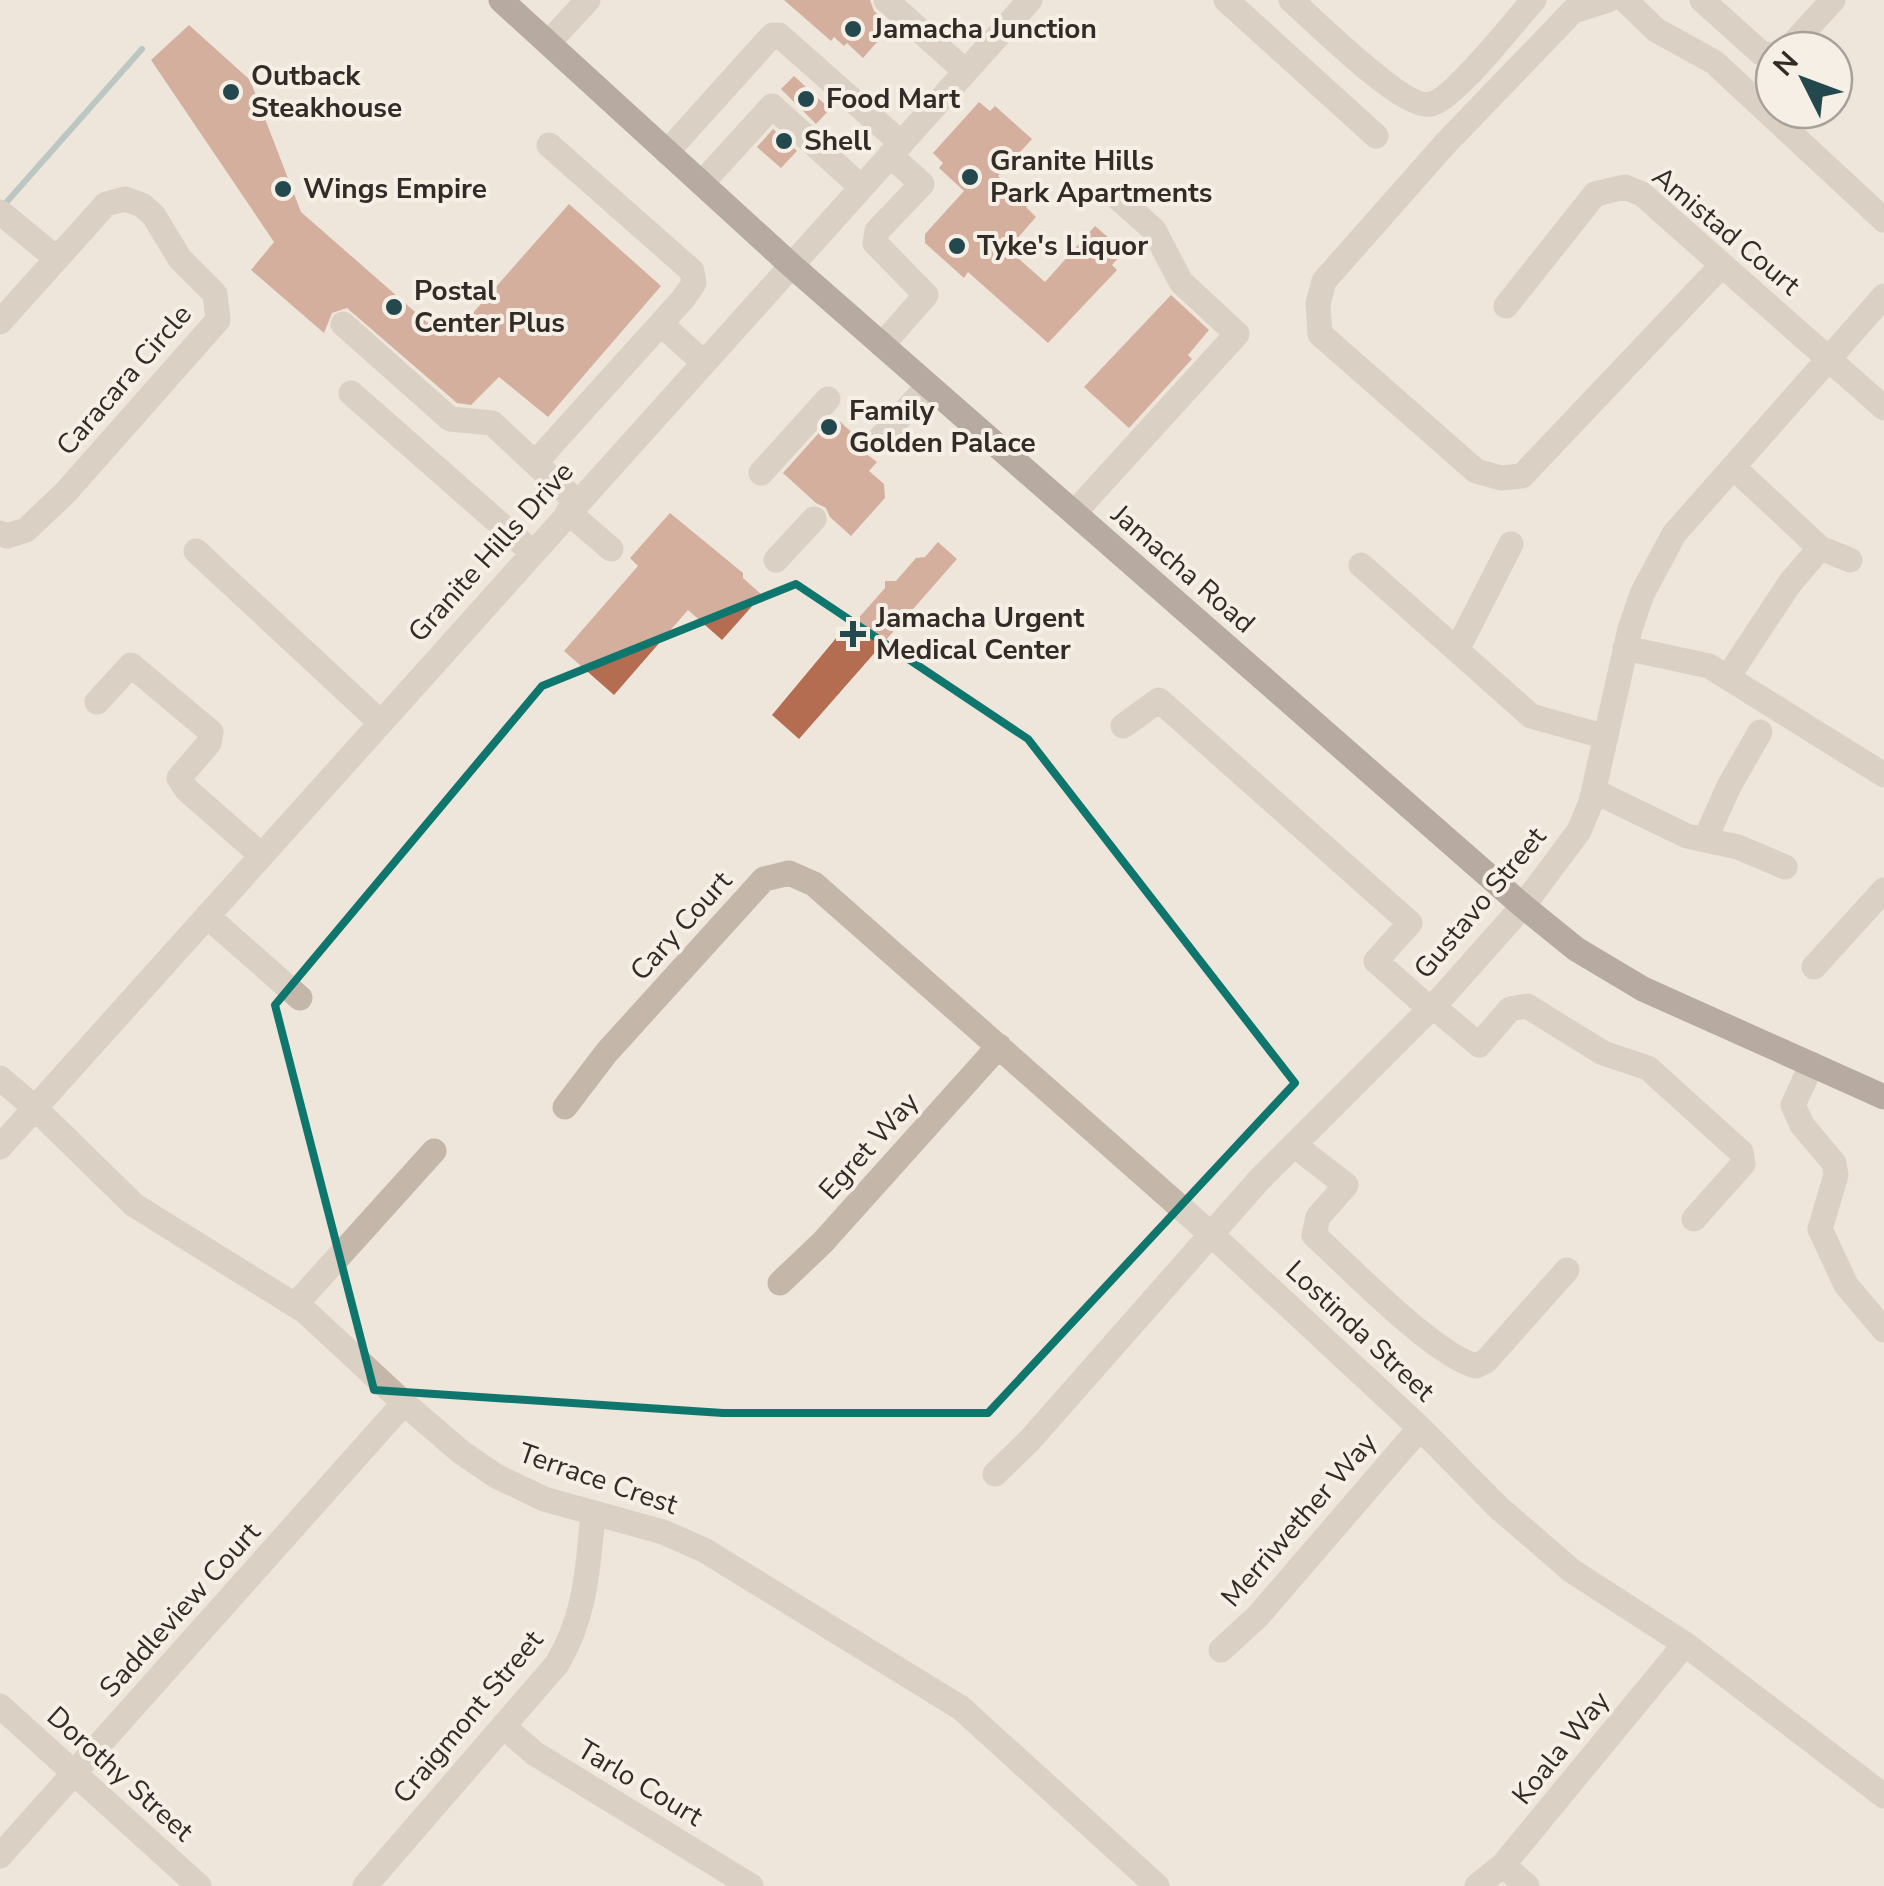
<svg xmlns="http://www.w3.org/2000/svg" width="1884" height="1886" viewBox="0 0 1884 1886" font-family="'Nunito Sans',sans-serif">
  <rect width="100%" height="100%" fill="#eee5db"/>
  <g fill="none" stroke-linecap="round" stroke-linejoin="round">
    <path stroke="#7ea3a7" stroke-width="6" d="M4,205L142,49"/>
  </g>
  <path fill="#b56d52" d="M784,0H870L874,11L891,26L863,58L847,43L844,46L834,37L831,41Z
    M189,25L250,80L301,212L438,332L457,331L569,204L661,286L548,417L499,377L471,405L457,403L347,308L332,313L324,333L251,270L274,242L151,60Z
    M794,76L830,109L816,124L781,89Z
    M979,102L990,111L995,106L1032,139L998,176L1029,204L1026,207L1036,217L1008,249L1045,282L1095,226L1124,251L1112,265L1117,270L1048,343L968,272L964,278L925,243V234L964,191L939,168L943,163L933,153Z
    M773,129L797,151L781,168L757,147Z
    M1171,295L1209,330L1188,355L1192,359L1129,428L1084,387Z
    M834,416L861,441L865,453L877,462L869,471L884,484L885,498L851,536L830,517L826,508L816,503L783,473Z
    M670,513L743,573V578L762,595L722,640L688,610L614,695L564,651L638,566L630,558Z
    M938,542L957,559L799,739L772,715L837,637L840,639L885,588V581H896L916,558L925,557Z"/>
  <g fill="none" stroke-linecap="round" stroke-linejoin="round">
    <path stroke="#c4b6a9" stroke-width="25" d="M886,0L965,71
      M1226,0L1376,136
      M1291,0C1315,21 1404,111 1431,104C1455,99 1514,21 1534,0
      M1608,0L1573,11L1446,143L1324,281L1318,304L1320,334L1476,471L1501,478L1522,476L1722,265
      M1625,0L1656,30L1714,62L1884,220
      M1702,0L1761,53L1774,55
      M548,43L588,0
      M1787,50L1833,0
      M667,152L766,42L773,35H779L901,143
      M702,183L772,106L861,187
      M0,212L56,258
      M1506,306L1595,194L1625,187L1642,194L1884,408
      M0,322L106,204L125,199L142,205L154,216L180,259L215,294L218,320L66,492L26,530L7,536L0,533
      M343,324L450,419L492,423L535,463L683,299L694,283L692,271L549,145
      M661,324L703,362
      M882,345L926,295L875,243L877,231L922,184L890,155
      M351,393L532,552
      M877,442L928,386
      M535,463L577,502
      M1733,467L1820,548
      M761,473L828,399
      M568,512L611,549
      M1074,513L1237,334L1181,282L1154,230L1119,199
      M196,551L379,721
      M776,560L814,519
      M1361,565L1531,716L1606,737
      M1625,648L1709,666L1884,775
      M1457,650L1511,544
      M1728,677L1790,583L1820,548L1850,560
      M97,702L131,665L211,732L209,743L179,778L187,790L260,854
      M1123,726L1159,700L1410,923L1376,961L1430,1009L1441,1013L1479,1045L1510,1009L1527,1006L1603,1053L1648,1068L1741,1152L1743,1164L1694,1219
      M1594,791L1687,836L1738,847L1785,867
      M1705,840L1729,786L1760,732
      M207,916L300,998
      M1814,967L1884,890
      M1812,1064L1793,1105L1802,1125L1834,1163L1836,1175L1820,1229L1846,1285L1884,1330
      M0,1078L35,1108L134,1205L306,1312L404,1403L461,1452L496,1476L544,1499L663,1532L704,1550L961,1708L1157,1886
      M565,1107L607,1052L764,879L789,873L814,884L1212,1235L1420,1428L1499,1508L1572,1571L1685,1644L1884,1796
      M1294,1145L1346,1185L1318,1217L1314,1235C1350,1268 1434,1355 1476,1366L1486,1361L1567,1270
      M0,1147L1030,0
      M780,1283L823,1242L999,1046
      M296,1304L434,1151
      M995,1474L1030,1440L1259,1180L1443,996L1523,906L1579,831L1591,802L1630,629L1642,594L1674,534L1884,296
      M1221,1650L1258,1616L1420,1428
      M0,1706L199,1886
      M503,1726L534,1753L751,1886
      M0,1856L404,1403
      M1503,1865L1527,1886
      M365,1886L557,1664C586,1616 588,1567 593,1513
      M1477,1886L1503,1865L1685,1644"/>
    <path stroke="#72635b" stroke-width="25" d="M501,0L791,265L1523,906L1576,949L1643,989L1884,1097"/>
  </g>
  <path d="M0 0H1884V1886H0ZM796,584L1028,739L1295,1083L988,1413H723L374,1390L275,1005L542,686Z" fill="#eee5db" fill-opacity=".55" fill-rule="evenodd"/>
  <path fill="none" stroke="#0f766e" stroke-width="8" stroke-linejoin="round" d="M796,584L1028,739L1295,1083L988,1413H723L374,1390L275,1005L542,686Z"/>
  <g fill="#23494e" stroke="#f6efe6" stroke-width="4">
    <circle cx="853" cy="29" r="10"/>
    <circle cx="231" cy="92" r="10"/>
    <circle cx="806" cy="99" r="10"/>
    <circle cx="784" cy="141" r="10"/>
    <circle cx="970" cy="177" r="10"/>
    <circle cx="283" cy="189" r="10"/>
    <circle cx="957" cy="246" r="10"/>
    <circle cx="394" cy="307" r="10"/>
    <circle cx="829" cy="427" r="10"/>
    <path d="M848 619h10v10h10v10h-10v10h-10v-10h-10v-10h10z"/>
  </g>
  <g text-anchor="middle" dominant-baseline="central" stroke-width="8" stroke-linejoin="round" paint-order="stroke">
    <g font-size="28" font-weight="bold" fill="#322b27" stroke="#f6efe6" text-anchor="start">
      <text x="873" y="29">Jamacha Junction</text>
      <text x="251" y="76">Outback<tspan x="251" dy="32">Steakhouse</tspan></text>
      <text x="826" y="99">Food Mart</text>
      <text x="804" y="141">Shell</text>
      <text x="990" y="161">Granite Hills<tspan x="990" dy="32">Park Apartments</tspan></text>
      <text x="303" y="189">Wings Empire</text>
      <text x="977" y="246">Tyke's Liquor</text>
      <text x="414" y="291">Postal<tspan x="414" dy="32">Center Plus</tspan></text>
      <text x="849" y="411">Family<tspan x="849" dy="32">Golden Palace</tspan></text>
      <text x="876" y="618">Jamacha Urgent<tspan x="876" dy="32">Medical Center</tspan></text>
    </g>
    <g font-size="28" fill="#322b27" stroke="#f6efe6">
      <text transform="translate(1726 231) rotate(40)">Amistad Court</text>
      <text transform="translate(124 380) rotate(-49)">Caracara Circle</text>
      <text transform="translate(491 552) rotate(-48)">Granite Hills Drive</text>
      <text transform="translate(1183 569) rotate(41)">Jamacha Road</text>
      <text transform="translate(1480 903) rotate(-50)">Gustavo Street</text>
      <text transform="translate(681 926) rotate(-48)">Cary Court</text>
      <text transform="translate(869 1146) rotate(-48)">Egret Way</text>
      <text transform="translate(1360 1331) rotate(43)">Lostinda Street</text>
      <text transform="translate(598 1479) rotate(19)">Terrace Crest</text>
      <text transform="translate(1299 1520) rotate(-49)">Merriwether Way</text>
      <text transform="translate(180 1610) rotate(-48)">Saddleview Court</text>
      <text transform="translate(468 1717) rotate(-50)">Craigmont Street</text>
      <text transform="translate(1561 1748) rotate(-51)">Koala Way</text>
      <text transform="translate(120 1774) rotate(42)">Dorothy Street</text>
      <text transform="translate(640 1783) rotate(31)">Tarlo Court</text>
    </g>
  </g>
  <g transform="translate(1804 80) rotate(312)"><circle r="48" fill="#f6efe6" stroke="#a8a19a" stroke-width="2.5"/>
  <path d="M0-8L18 38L0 25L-18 38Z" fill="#23494e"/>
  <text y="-15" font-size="28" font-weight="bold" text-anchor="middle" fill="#322b27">N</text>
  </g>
</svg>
